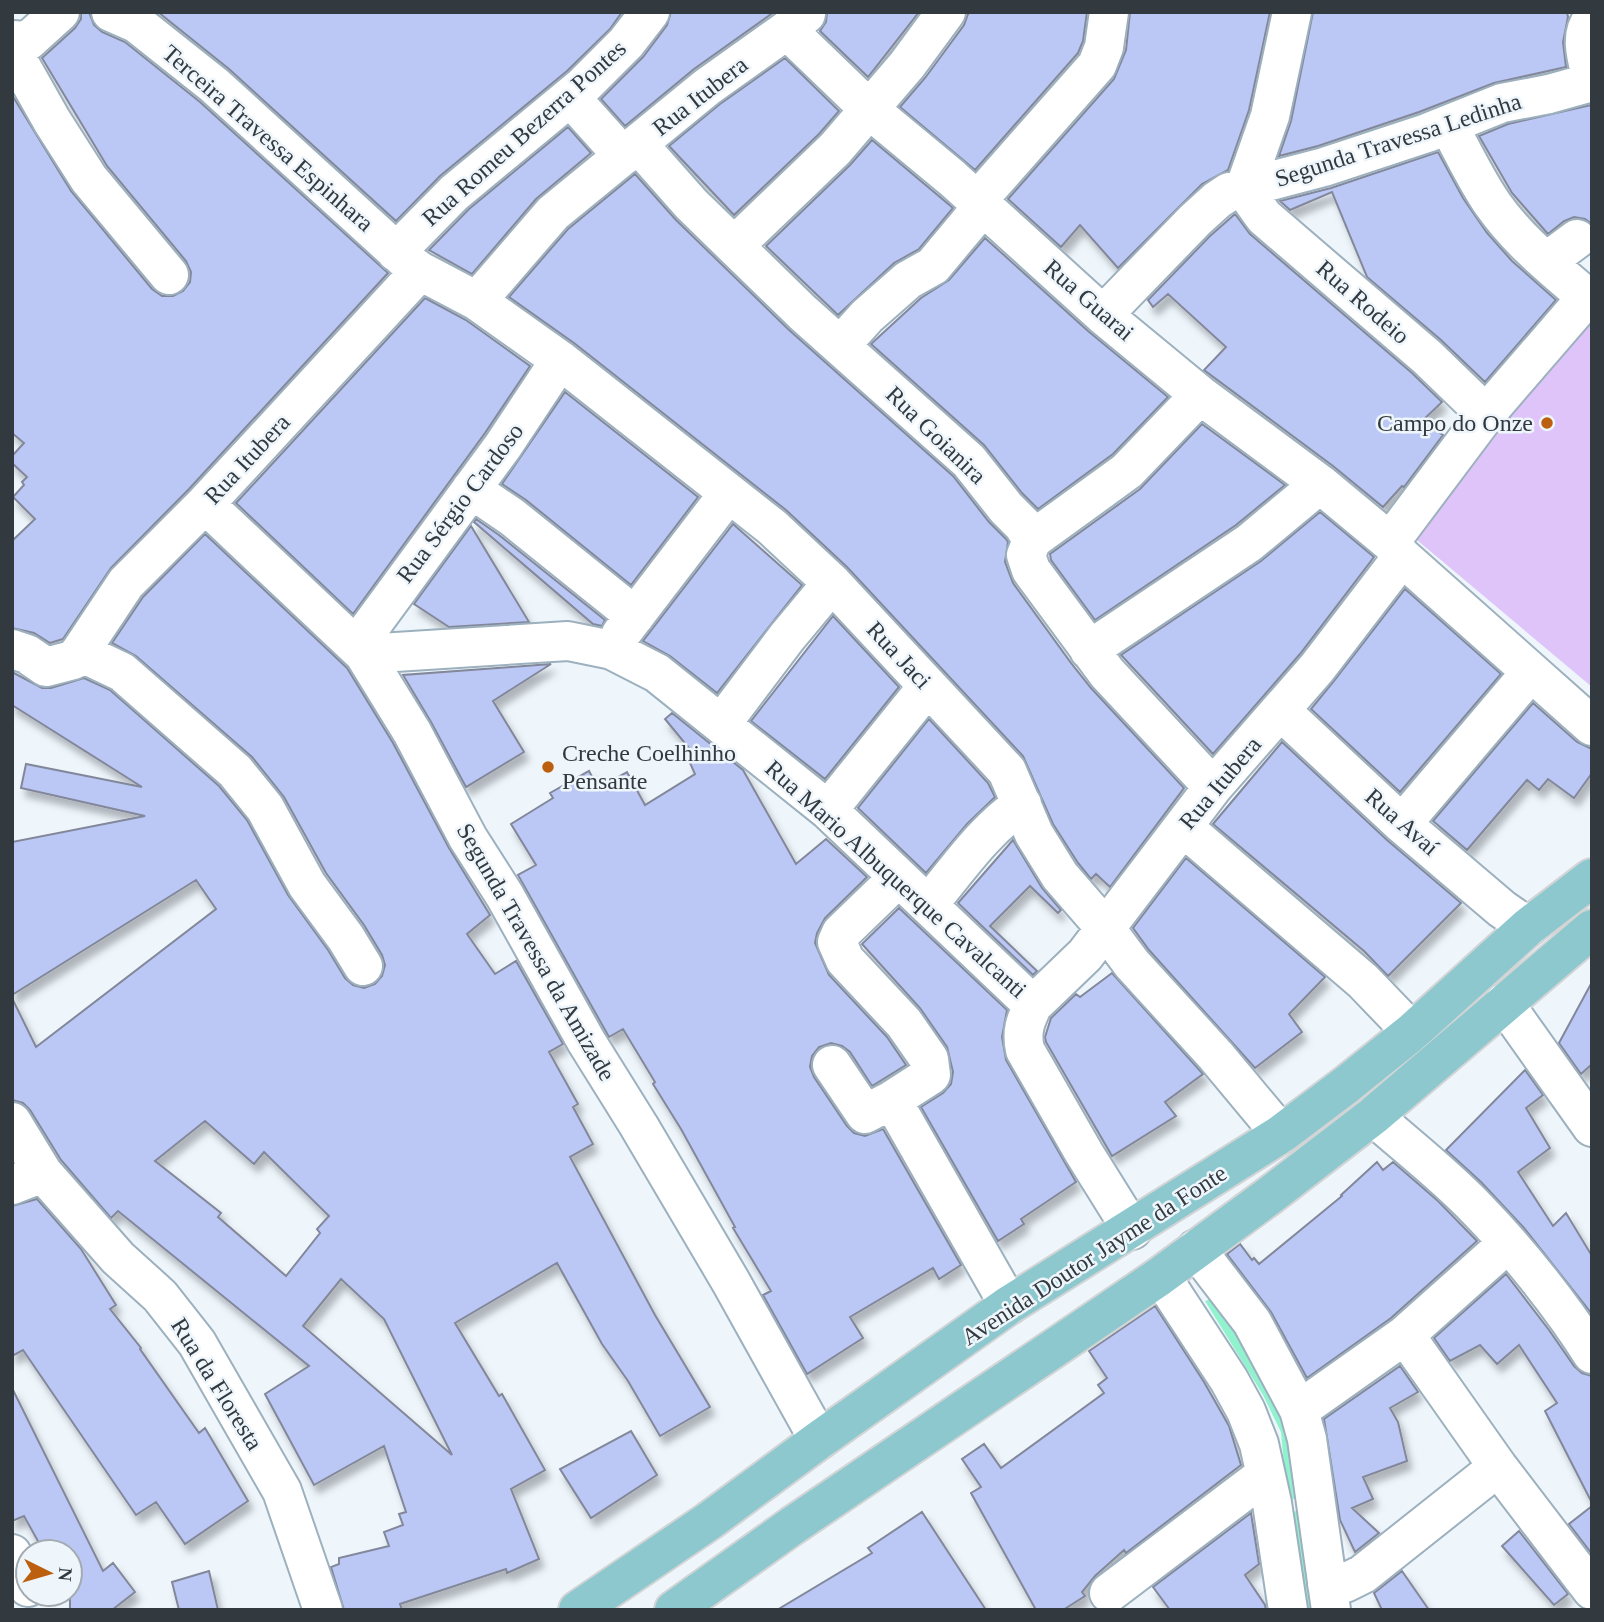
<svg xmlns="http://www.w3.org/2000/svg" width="1604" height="1622" viewBox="0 0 1604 1622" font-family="'Times New Roman',serif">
  <defs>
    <filter id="shadow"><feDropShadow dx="4.5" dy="8" stdDeviation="3.5" flood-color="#0004"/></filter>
  </defs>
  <rect width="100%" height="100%" fill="#eef6fc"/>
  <path fill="#dfc4f9" d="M1592,312V687L1411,535Z"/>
  <path fill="#90f3ce" d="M1216,1297L1290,1425L1300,1499H1287L1281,1432L1263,1395L1205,1301Z
    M1300,1511L1314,1610H1301L1285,1512Z"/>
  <path fill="#bbc8f5" stroke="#82879a" stroke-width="2" fill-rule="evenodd" filter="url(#shadow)" d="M81,12H89L94,25L102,32L125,42L200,102L388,273L189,489L111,568L63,639L50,643L34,633L12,628V541L35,519L13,497L24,485L22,482L27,477L12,463V456L24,443L12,433V95L71,191L152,289L162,296H173L183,291L190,282L191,272L186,261L107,166L42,58L75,28L81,19Z
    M158,12H622L610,29L567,71L440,176L396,221L229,69Z
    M671,12H774L694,69L625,126L601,99L643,57L667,25Z
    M827,12H919L868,77L820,31L826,22Z
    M971,12H1087L1083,41L1078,53L975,170L900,107L925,78L964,25L968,14Z
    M1130,12H1270L1249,110L1228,170L1202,184L1118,268L1080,225L1061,247L1008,199L1114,79L1126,50Z
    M1313,12H1567L1568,17L1563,42L1566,67L1494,83L1419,112L1318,146L1279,156L1291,121Z
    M785,58L839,111L819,134L734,215L669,146L720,104Z
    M1591,105L1592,224L1585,219L1574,217L1564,221L1548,234L1512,193L1479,136L1508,124Z
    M568,127L591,153L536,199L472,274L429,250L469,209Z
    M872,140L953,208L919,249L894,263L838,315L766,246L850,165Z
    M1438,152L1463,198L1487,233L1512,261L1556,300L1485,382L1441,340L1367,277L1332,192L1290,210L1280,201L1331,188Z
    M635,174L676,220L788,329L953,476L989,522L1006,539L1008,542L1005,562L1013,583L1071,663L1091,688L1184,788L1110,887L1096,874L1091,879L1078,863L1053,824L1023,756L847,567L786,510L574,343L509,297L568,229Z
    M1235,214L1250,234L1412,373L1442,402L1421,422L1443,435L1404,487L1402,486L1383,507L1333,466L1204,370L1226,347L1168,294L1153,307L1148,300L1210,236Z
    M985,238L1088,331L1168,397L1113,454L1038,509L1022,493L984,445L871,344L921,298L949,280Z
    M425,298L466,320L530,366L485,433L353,614L236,503Z
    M565,392L698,497L631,585L526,500L502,484Z
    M1202,424L1285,485L1236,525L1095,620L1051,560L1050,554L1140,489Z
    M1320,512L1374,557L1300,654L1213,754L1121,655L1261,561Z
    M476,519L499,535L605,620L602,626L593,624L474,522Z
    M733,524L802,585L717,693L670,656L643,641Z
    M471,526L529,622L449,627L414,604Z
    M205,534L347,668L393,743L449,848L490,915L467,934L495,974L516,961L563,1044L549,1052L578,1104L573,1107L593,1144L570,1157L655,1315L710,1407L660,1436L628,1381L602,1344L557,1263L455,1323L499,1396L502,1394L545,1470L511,1489L539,1559L507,1573L506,1569L400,1604L402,1610H344L331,1567L339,1564V1558L389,1546L384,1532L403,1525L399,1514L406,1512L384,1446L314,1485L265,1394L309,1366L118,1211L111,1218L61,1160L30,1110L23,1103L12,1100V998L36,1047L216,909L196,880L12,995V842L145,816L21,788L26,764L142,787L12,705V672L42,688H51L84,678L110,690L219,786L247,820L288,895L328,950L345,978L353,985L364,988L375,984L382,976L385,965L382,955L364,925L326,873L284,797L252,757L136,656L112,643L143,597ZM205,1121L254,1164L264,1152L329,1216L317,1229L320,1233L286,1276L218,1217L221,1213L155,1161ZM341,1279L384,1319L452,1455L303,1326Z
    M1405,589L1501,674L1400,792L1311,709L1334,681Z
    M833,616L899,687L825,779L751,721Z
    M551,664L493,701L524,752L466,787L431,722L403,675Z
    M1533,703L1577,742L1592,749V773L1574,798L1548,779L1539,790L1527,780L1467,850L1433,821Z
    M672,713L743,770L796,864L826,839L867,877L825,918L817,933L815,943L829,975L887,1037L906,1065L872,1086L850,1052L842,1046L831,1043L819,1047L812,1056L810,1067L814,1077L847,1126L854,1133L865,1136L883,1129L961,1265L939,1279L933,1268L850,1317L863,1338L807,1374L763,1295L771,1291L733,1228L735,1227L681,1129L653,1084L655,1082L623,1029L609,1037L518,875L536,865L511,824L553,798L550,793L589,771L598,788L627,772L645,805L695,774L690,763L698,759L665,719Z
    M929,719L988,783L995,797L967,824L926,873L858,808Z
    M1282,742L1387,840L1461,903L1388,976L1364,951L1213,824Z
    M1013,840L1042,888L1061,910L1058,913L1030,886L990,926L1037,971L1033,975L958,903Z
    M1186,858L1325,977L1289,1014L1302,1032L1255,1068L1149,950L1133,928Z
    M899,908L1007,1010L1002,1037L1006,1060L1076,1182L1021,1219L1024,1224L998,1241L921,1107L943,1093L951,1084L953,1072L947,1047L920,1008L862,944Z
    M1112,973L1203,1074L1165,1102L1176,1116L1112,1156L1046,1042L1045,1037L1051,1018L1076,994L1080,997Z
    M1592,982V1064L1581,1074L1559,1043Z
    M1525,1070L1543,1095L1526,1108L1550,1148L1518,1172L1553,1226L1566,1213L1592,1256V1314L1524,1228L1481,1182L1446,1150Z
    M1377,1162L1383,1170L1393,1162L1438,1201L1477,1241L1391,1318L1307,1378L1271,1312L1227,1254L1240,1244L1252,1260L1254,1258L1259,1264L1342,1196L1341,1195Z
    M37,1199L81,1249L116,1305L110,1309L141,1348L140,1349L199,1433L205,1428L248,1501L185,1544L156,1502L136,1515L23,1350L12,1356V1206Z
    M1506,1274L1549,1330L1574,1366L1582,1373L1592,1376V1503L1545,1411L1557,1403L1519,1345L1497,1364L1480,1345L1450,1361L1434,1338Z
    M1155,1306L1204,1382L1229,1426L1241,1465L1126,1553L1124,1550L1095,1576L1082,1592L1085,1596L1063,1610H1036L971,1493L981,1487L962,1459L984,1444L1001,1468L1104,1393L1098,1385L1107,1378L1089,1351Z
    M1400,1366L1418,1392L1390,1408L1398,1422L1407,1461L1363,1477L1373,1499L1352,1508L1379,1533L1355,1552L1340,1520L1324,1419Z
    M12,1388L103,1571L113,1563L135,1592L112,1610H70V1552H44L24,1516L12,1521Z
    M631,1431L657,1475L591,1518L560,1469Z
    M1592,1506V1554L1569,1524Z
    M922,1512L986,1610H777L872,1553L868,1548Z
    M1251,1513L1259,1564L1245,1575L1265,1605L1266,1610H1170L1153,1587Z
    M1519,1531L1568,1594L1554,1605L1502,1546Z
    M209,1571L218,1610H179L172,1582Z
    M1402,1571L1429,1610H1382L1374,1593Z"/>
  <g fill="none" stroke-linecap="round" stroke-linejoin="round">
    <g stroke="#9cb0be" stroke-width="42">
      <path id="minor" d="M111,12L136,23L214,85L409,263L420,271L477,301L560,360L772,527L832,583L1007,771L1034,834L1060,876L1106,929L1132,964L1216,1056L1281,1134
        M1592,20C1578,36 1588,62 1592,81
        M787,30L870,110L952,178L1103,315L1200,395L1320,484L1390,542L1402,557L1592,726
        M12,40L28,41L60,12
        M12,50L52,121L89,179L169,275
        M570,97L623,156
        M1448,125C1463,151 1476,181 1494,206C1520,243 1558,272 1592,302
        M638,144L691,204L803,313L969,461L1006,508L1023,525L1032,540L1026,555L1031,570L1107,673L1213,787
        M1245,187L1249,196L1264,217L1427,357L1486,414
        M1245,187L1270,116L1292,12
        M977,201L1097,65L1104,47L1109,12
        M735,245L835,149L907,65L946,12
        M396,252L454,193L582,87L626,43L650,12
        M1546,262L1577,239
        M477,301L553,213L707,87L787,30L806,14
        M1103,315L1195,220L1217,200L1229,192L1324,167L1427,133L1502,103L1549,94L1592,82
        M840,346L867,316L908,280L933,266L983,206
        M471,489L512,517L635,616
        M205,504L364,654L412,732L468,838L505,896L586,1041L639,1126L731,1282L819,1440
        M1032,540L1127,471L1200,395
        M1390,542L1486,414L1587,297
        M621,634L728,494
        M357,645L503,446L560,360
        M12,649L27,654L46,667L73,660L80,652L122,672L235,771L265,808L307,885L346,938L363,966
        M1089,650L1249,543L1320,484
        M80,652L126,583L205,504L420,271
        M364,654L568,641L612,650L657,673L828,810L1033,1005C1025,1021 1021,1032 1025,1050L1084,1153L1132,1230
        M1281,711L1402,824L1502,909L1528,927
        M722,723L787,637L832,583
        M828,810L928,686
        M1402,824L1531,672
        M1183,827L1363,981L1412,1032
        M928,905C958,869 983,831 1022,804
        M1504,1003L1592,1127
        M1033,1005L1085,955L1213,787L1317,668L1402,557
        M832,1065L865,1114L892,1100L931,1075L929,1059L904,1023L845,960L837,942L841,933L898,878
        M892,1100L1009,1305
        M1373,1116C1408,1147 1446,1176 1478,1210C1517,1250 1562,1306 1592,1354
        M12,1122L43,1173L118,1258L160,1296L197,1343L282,1491L323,1610
        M12,1185L43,1173
        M1196,1249L1252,1322L1299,1410L1307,1439L1331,1610
        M1161,1276L1229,1380L1246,1411L1259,1444L1272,1503L1288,1610
        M1405,1335L1498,1467L1592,1590
        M1299,1410L1405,1335L1508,1243
        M12,1554L28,1587
        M1327,1584L1345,1583L1363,1574L1498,1467
        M1109,1593L1265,1475"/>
    </g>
    <g stroke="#d2d4d5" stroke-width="42">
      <path id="major" d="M578,1610L709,1521L819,1440L1009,1305L1281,1134L1346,1085L1412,1032L1528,927L1592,878
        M674,1610L792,1526L1159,1277L1269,1196L1373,1116L1592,929"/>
    </g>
    <use href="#minor" stroke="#fff" stroke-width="38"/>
    <use href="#major" stroke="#8cc8ce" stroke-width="38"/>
  </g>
  <g fill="#bc5f0e" stroke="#eef6fc" stroke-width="2.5">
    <circle cx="1547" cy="423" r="7"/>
    <circle cx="548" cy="767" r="7"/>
  </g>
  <g text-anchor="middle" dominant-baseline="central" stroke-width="5" stroke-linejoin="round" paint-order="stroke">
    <g font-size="24" fill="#323a40" stroke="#eef6fc">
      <text transform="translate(700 96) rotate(-38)">Rua Itubera</text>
      <text transform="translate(524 133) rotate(-42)">Rua Romeu Bezerra Pontes</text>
      <text transform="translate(268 138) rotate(41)">Terceira Travessa Espinhara</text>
      <text transform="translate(1398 140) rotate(-18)">Segunda Travessa Ledinha</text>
      <text transform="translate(1089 300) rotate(41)">Rua Guarai</text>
      <text transform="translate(1363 302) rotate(41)">Rua Rodeio</text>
      <text transform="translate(936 435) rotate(44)">Rua Goianira</text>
      <text transform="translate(247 459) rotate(-47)">Rua Itubera</text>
      <text transform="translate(460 503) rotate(-53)">Rua Sérgio Cardoso</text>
      <text transform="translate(899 655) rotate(47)">Rua Jaci</text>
      <text transform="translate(1220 783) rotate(-50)">Rua Itubera</text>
      <text transform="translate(1402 822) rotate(41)">Rua Avaí</text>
      <text transform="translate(896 879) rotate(42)">Rua Mario Albuquerque Cavalcanti</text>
      <text transform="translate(536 952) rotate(60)">Segunda Travessa da Amizade</text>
      <text transform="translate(1094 1255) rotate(-33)">Avenida Doutor Jayme da Fonte</text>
      <text transform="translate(217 1384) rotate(58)">Rua da Floresta</text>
    </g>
    <g font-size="24" fill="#323a40" stroke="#eef6fc" text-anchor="end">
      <text x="1533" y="423">Campo do Onze</text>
      <text x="562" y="753" text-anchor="start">Creche Coelhinho<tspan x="562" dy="28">Pensante</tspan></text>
    </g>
  </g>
  <rect width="1604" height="1622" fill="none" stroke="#323a40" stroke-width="28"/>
  <g transform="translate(49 1573) rotate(95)"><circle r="33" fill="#eef6fc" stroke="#a3abb1" stroke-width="2"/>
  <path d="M0-5L12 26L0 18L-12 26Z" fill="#bc5f0e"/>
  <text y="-10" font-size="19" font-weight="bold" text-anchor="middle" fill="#323a40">N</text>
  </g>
</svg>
